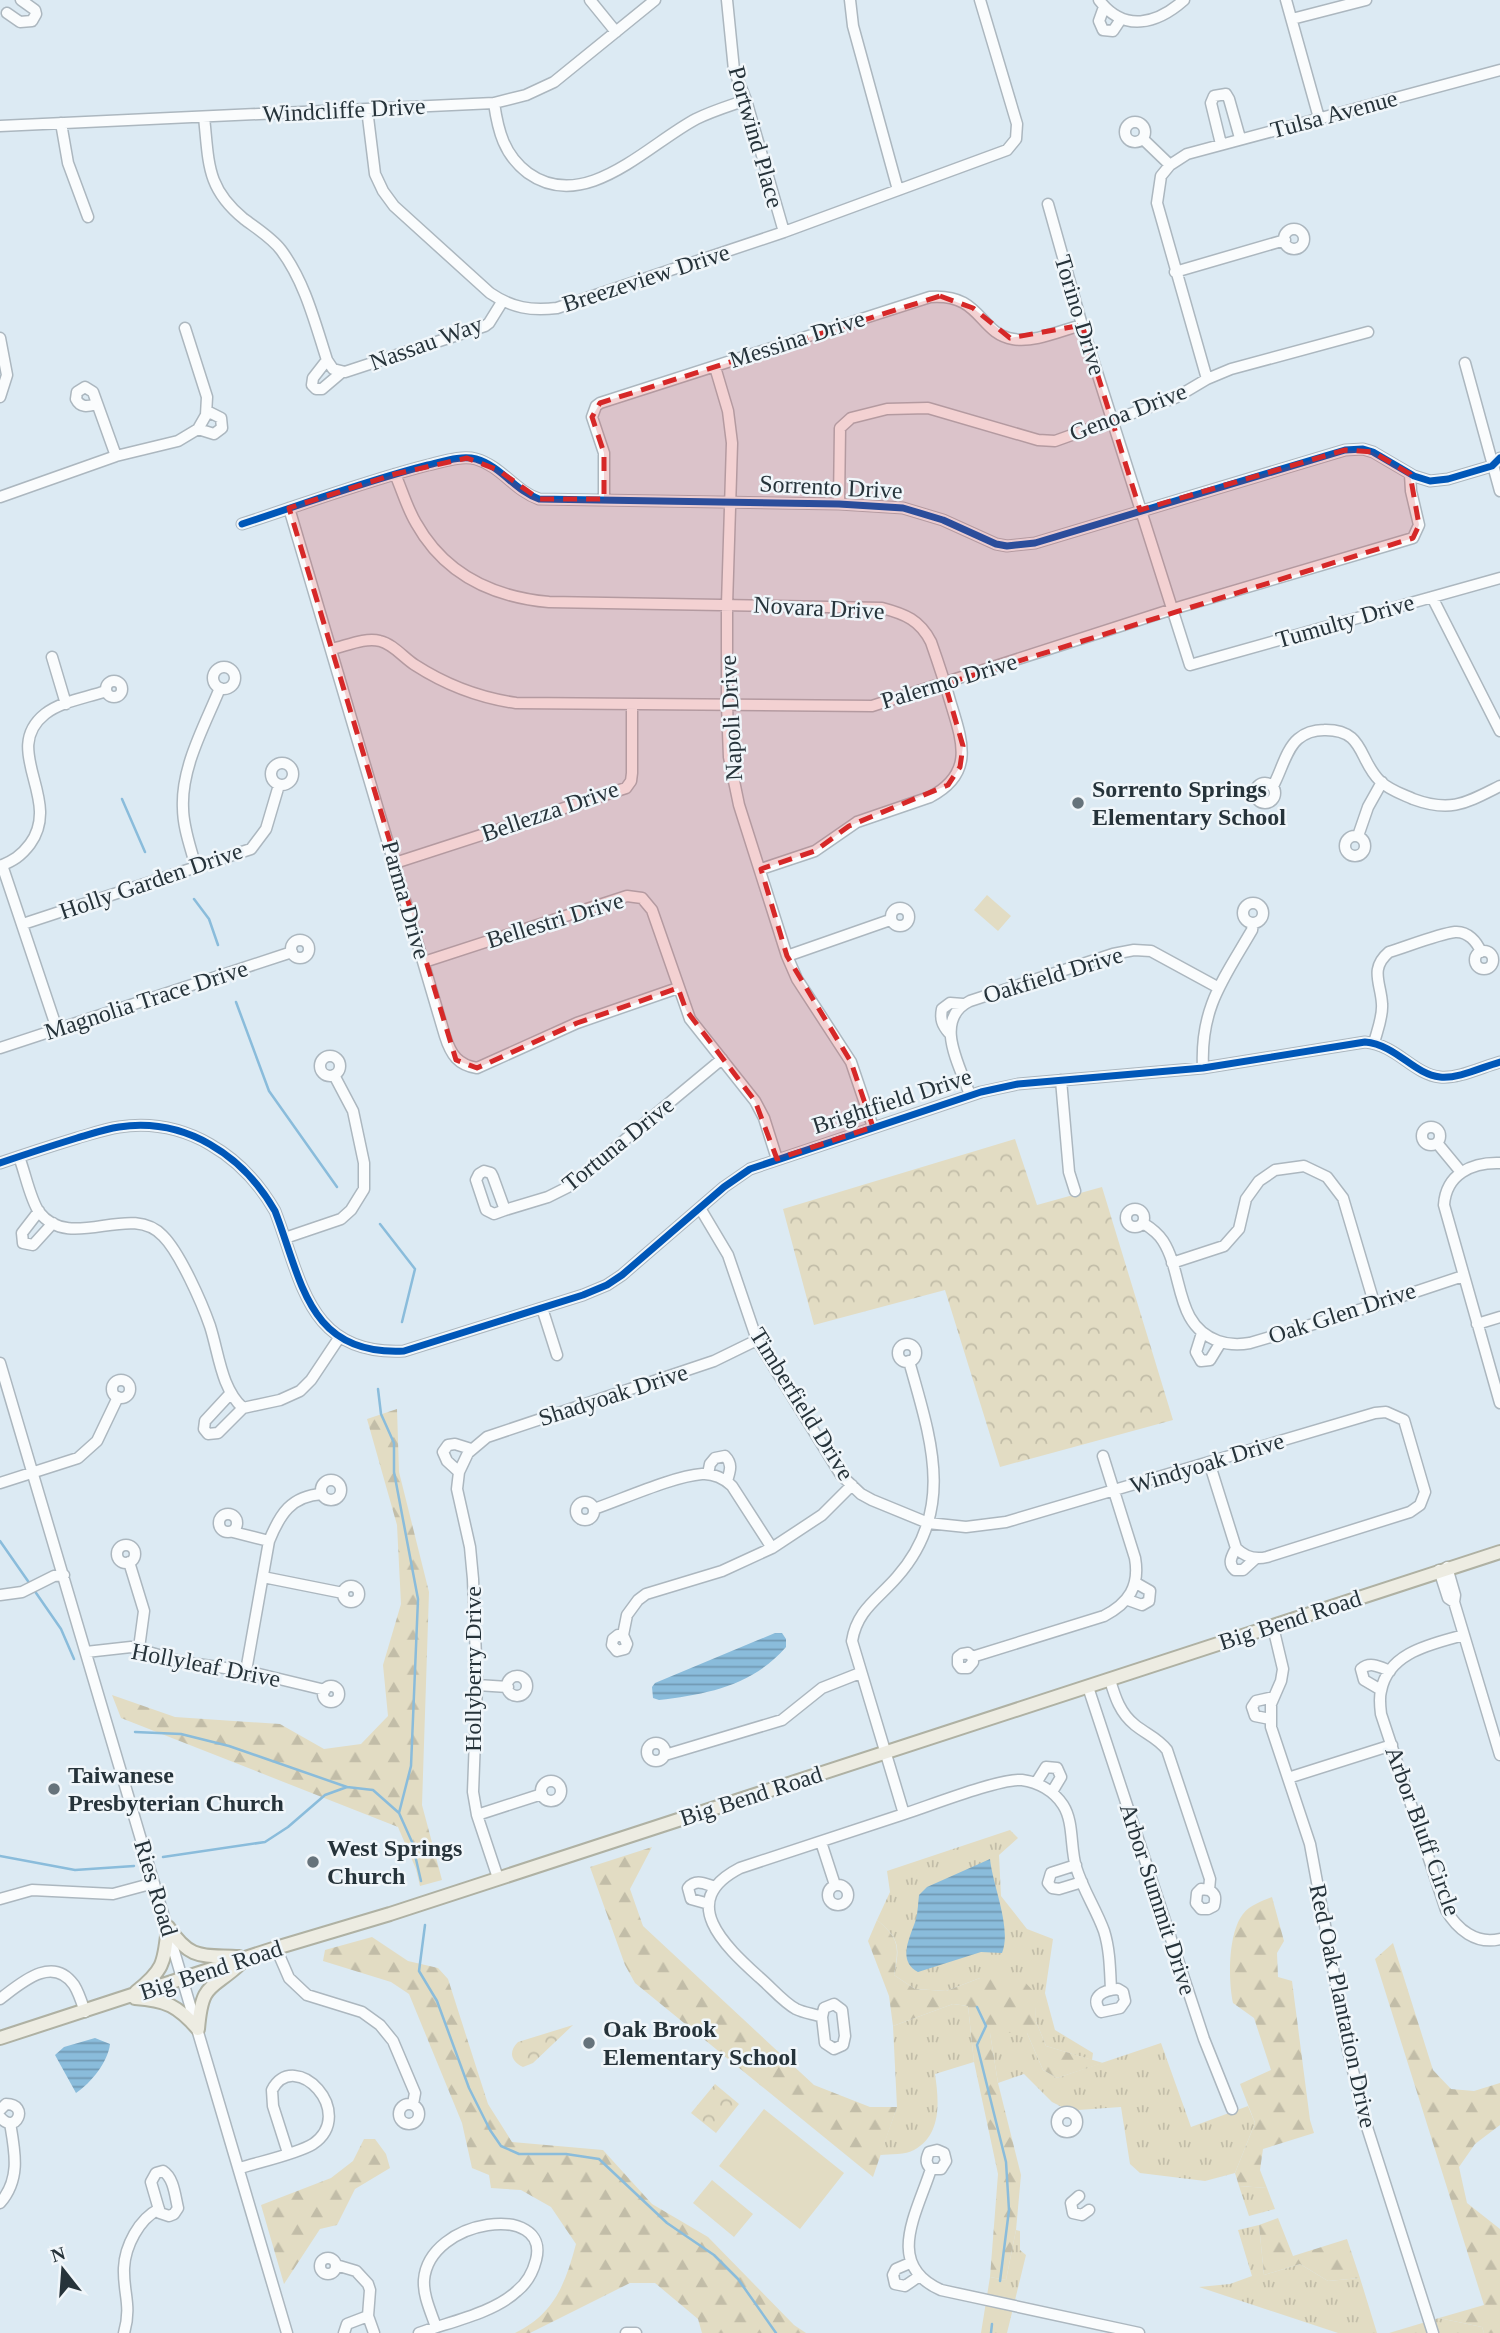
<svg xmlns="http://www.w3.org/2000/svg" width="1500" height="2333" viewBox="0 0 1500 2333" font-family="'Times New Roman',serif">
  <defs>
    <pattern id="grass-tufts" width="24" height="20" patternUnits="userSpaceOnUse" patternTransform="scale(1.75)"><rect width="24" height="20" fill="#e2dcc3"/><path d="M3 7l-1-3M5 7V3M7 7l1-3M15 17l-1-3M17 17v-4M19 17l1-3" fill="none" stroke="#c2bda8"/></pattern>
    <pattern id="forest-firs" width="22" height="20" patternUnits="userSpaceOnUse" patternTransform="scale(1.75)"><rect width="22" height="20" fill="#e2dcc3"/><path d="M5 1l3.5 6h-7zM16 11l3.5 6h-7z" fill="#c2bda8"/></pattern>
    <pattern id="park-crowns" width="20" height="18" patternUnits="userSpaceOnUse" patternTransform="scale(1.75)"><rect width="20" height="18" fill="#e2dcc3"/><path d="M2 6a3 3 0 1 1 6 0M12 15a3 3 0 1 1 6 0" fill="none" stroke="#c2bda8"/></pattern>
    <pattern id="water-rules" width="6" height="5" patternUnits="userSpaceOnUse" patternTransform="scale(1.75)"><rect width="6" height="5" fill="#8abcdb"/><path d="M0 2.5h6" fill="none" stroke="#7199b3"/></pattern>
  </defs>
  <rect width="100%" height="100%" fill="#dceaf3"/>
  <path fill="url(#grass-tufts)" d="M1010,1830L1018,1838L999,1855L1001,1896L1027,1929L1053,1939L1045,1993L1055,2030L1093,2053L1092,2060L1046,2046L1035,2019L1036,1995L980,1978L946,1991L915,1989L894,1975C900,1947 900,1939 877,1920L890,1892L887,1871Z
    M953,2004L968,2006L974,2062L935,2074C939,2101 942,2135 914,2150C906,2155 890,2154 880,2155L897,2107L893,2026Z
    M990,2033H1027L1043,2070L1057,2078L1161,2043L1191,2127L1248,2106L1255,2123L1235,2173L1205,2181L1140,2173L1130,2164L1121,2107L1078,2110L1071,2106L1062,2107L1052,2102L1024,2074L998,2083Z
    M1239,2186L1267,2188L1275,2209L1249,2216Z
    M1259,2225L1264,2275L1300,2264L1328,2281L1360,2278L1377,2333H1338L1199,2287L1230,2284L1252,2276L1238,2230Z
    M1016,2230L1020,2231V2250L1026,2255L1007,2333H981L990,2277L1006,2280Z
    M1439,2318L1482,2327L1484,2333H1389Z"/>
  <path fill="url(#forest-firs)" d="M397,1409L399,1472L429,1592L422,1805L442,1880L420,1886L416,1869L398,1827L121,1718L112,1695L175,1717L280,1724L324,1749L361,1744L388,1716L383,1665L401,1604L397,1525L367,1419Z
    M652,1847L630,1889L643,1926L814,2085L870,2107H897L873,2177L635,1983L625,1965L590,1867Z
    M1272,1897L1284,1941L1277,1953L1278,1977L1292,1981L1310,2120L1314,2133L1263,2149L1260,2170L1267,2188L1239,2186L1235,2173L1255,2123L1240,2084L1271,2070L1254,2018L1233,2003C1228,1980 1228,1933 1243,1914C1250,1905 1262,1901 1272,1897Z
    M877,1920C900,1939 899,1947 894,1975L915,1989L946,1991L980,1978L1022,1979L1037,1995L1035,2019L1046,2046L1103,2063L1057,2078L1043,2070L1027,2033H990L998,2083L1021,2175L1016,2230L1006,2280L990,2277L998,2174L974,2062L968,2006L953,2004L893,2026L889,1996L868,1941Z
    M372,1937L408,1961L438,1968L448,1979L488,2104L512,2142L603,2150L652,2204L708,2237L794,2325L806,2333H702L698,2319L655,2283H630L530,2333H515C554,2314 565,2285 576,2244L551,2207L521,2190L491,2188L489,2175L472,2168L462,2123L409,1994L391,1982L323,1961L325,1950Z
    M1393,1943L1433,2070L1451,2089L1474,2091L1500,2083V2125L1475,2144L1459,2167L1467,2203L1500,2229V2333H1484L1482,2327L1439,2318L1484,2305L1375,1959Z
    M364,2139H375L386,2154L390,2168L355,2189L337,2225L320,2229L284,2284L261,2205L331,2178L353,2161Z
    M1278,2218L1293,2256L1347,2239L1360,2278L1328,2281L1300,2264L1264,2275L1259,2225Z"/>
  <path fill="url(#park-crowns)" d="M1015,1139L1037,1205L1102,1187L1173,1420L1000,1467L945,1290L814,1325L783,1209Z
    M573,2025L533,2063L523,2067C511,2061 508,2052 518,2042Z
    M715,2084L739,2104L716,2133L691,2113Z"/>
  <path fill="#e2dcc3" d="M987,895L1011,916L998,931L974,910Z
    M764,2109L844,2173L800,2229L719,2166Z
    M712,2180L753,2214L734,2237L693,2203Z"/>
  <path fill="url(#water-rules)" d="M775,1633H782L786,1639V1647C752,1686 707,1694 659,1700L653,1698L652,1687L655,1683Z
    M990,1859C993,1887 1012,1928 1002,1953L981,1952L918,1972C896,1960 911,1936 916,1919C918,1911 918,1903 919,1895L927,1887Z
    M95,2038L110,2044C108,2062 91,2083 76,2093L55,2055L64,2047Z"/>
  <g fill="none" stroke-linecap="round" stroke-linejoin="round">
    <path stroke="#8abcdb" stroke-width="2.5" d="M122,799L145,852
      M194,899L209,919L218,945
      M236,1002L269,1091L337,1187
      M380,1224L415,1269L402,1322
      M378,1389L381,1414L394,1443V1472L418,1599L411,1766L399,1813
      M0,1541L30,1584
      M34,1590L61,1629L74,1659
      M135,1732L181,1734L229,1746L347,1787
      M0,1856L75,1870L134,1866
      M163,1857L265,1842L288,1827L325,1795L347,1787L373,1790L399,1813L412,1842L421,1881
      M425,1925L419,1971L437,2001L469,2088L490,2130L501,2146L519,2154H566L599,2159L667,2223L714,2255L738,2279L776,2333
      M977,2007L986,2026L977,2045L1006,2162L1009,2210L1000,2281
      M991,2333L992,2324"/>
    <g stroke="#acb7bf" stroke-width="13">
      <path id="minor" d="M590,0L616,32
        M727,0L734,70L746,100L784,232
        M850,0L853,26L898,190
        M1099,0C1124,33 1157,24 1184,0
        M1286,0L1319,118
        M1104,7L1099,21L1103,30L1113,31L1121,19
        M7,13L20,22L32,21L36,14L35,10L21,0
        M1292,19L1366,0
        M494,103C498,131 504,155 528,173C585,214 647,145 696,119C712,111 729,106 746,100
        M367,109L375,174L383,191L394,206L490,293C512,308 531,311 557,308L784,232L1007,150L1016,139L1017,124L980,0
        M204,117C209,163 206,188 244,219C256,228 272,238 281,250C305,282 315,323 327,360L333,369L345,372L485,326L489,323L502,302
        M1125 132a10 10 0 1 1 20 0a10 10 0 1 1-20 0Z
        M61,123L68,163L88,217
        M0,126L494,103L526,95L554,82L655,0
        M1143,139L1170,165
        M1221,144L1211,103L1214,96L1226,94L1229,99L1240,138
        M1048,204L1082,325L1190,665L1500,578
        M1284 239a10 10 0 1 1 20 0a10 10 0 1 1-20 0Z
        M1175,272L1285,240
        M0,338L7,375L0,397
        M327,360L313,378L312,385L316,389H322L342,372
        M1465,363L1500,491
        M715,367L728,411L732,443L727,605V705L729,757L739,805L787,956L797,979L851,1062L873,1127
        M1207,379L1157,203L1161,176L1170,165L1187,154L1500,70
        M97,404C89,406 81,409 76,399L77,392L85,387L93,392L116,456
        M198,429L214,434L222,428L221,418L207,411
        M395,474C402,490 407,508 416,523C445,575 493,597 549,602L882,608C905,614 920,620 931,642C938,662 945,683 951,704C963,743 974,774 930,797L857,822L815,851L761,869
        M0,497L116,456L178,441L198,429L206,415L207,397L185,328
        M604,499V453L592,417L596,406L600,403L930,297C982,293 978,333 1013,339C1034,343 1062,330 1082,325
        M839,504L840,428L851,418L887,409L928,408L1038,440L1055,441L1175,398L1207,379L1231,369L1368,332
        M289,508L445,1036C451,1055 458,1065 477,1068L577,1023L678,988
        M242,524C304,504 365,481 428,465C442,462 461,455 476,459C501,466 515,491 539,499L839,504L903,508L943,520L996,544L1007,546L1035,543L1345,450L1363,449L1373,452L1414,476L1430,481L1448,479L1492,466L1500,458
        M1432,597L1500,731
        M332,649C346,646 365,637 380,641C393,644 404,658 415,665C446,685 481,698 516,703L872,706L1173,609L1413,538L1419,525L1411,491L1410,474
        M52,657L66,704
        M213 678a11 11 0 1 1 22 0a11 11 0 1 1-22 0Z
        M106 689a8 8 0 1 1 16 0a8 8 0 1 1-16 0Z
        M271 774a11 11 0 1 1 22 0a11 11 0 1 1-22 0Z
        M1255 793a10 10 0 1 1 20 0a10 10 0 1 1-20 0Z
        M1273,786C1281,772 1286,749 1298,739C1305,733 1315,730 1324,730C1365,729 1358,760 1380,781C1389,790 1402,794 1413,799C1451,813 1466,803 1500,786
        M1345 846a10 10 0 1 1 20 0a10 10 0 1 1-20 0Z
        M1358,836L1368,807L1382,782
        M395,863L626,788L631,781L632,773V705
        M2,865L57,1029
        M0,866C13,861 21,856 30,844C63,799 0,750 45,714C62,701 86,698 106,691
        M196,868C191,848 183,828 183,808C181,767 205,725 220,688
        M1243 913a10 10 0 1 1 20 0a10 10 0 1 1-20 0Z
        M891 917a9 9 0 1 1 18 0a9 9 0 1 1-18 0Z
        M23,924L251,849L266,829L279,785
        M291 949a9 9 0 1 1 18 0a9 9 0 1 1-18 0Z
        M1475 960a9 9 0 1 1 18 0a9 9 0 1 1-18 0Z
        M787,956L890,920
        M424,962L627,896L642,898L652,910L690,1019L755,1101L764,1118L777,1159
        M949,1033C942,1025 940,1019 942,1009L950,1003L963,1004
        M1374,1043C1377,1031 1383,1017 1382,1004C1381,983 1369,969 1389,952C1406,947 1438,934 1455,932C1468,931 1477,942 1481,952
        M0,1048L292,952
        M320 1066a10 10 0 1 1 20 0a10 10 0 1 1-20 0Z
        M1203,1068C1200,1008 1223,980 1252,930L1253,923
        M1061,1080L1069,1172L1075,1191
        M970,1095C960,1066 932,1019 970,1001L1113,954L1134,950L1151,951L1219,988
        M1422 1136a9 9 0 1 1 18 0a9 9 0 1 1-18 0Z
        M1437,1143L1461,1172
        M19,1157C25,1172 30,1199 39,1212C71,1253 130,1201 163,1236C180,1253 202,1303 210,1326C219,1354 221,1388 243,1408
        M0,1163C26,1154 51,1146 77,1138C91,1134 105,1129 119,1127C185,1117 243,1155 275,1211C302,1281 308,1356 404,1351L583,1295L607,1285L622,1275L724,1187L750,1169L981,1092L1018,1084L1203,1068L1365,1042C1397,1045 1413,1074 1440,1077C1458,1079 1482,1067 1500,1062
        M1500,1163C1472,1162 1446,1174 1444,1205L1500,1403
        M484,1171L491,1173L493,1177L505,1210L494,1214L486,1210L476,1180L479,1174Z
        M700,1208L728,1255L757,1340L841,1475L861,1494L872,1500L928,1523L966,1527L1006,1522L1375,1413L1386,1412L1404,1420L1425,1492L1420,1505L1410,1512L1267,1557C1255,1560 1245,1557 1236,1548L1209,1462
        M1126 1218a9 9 0 1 1 18 0a9 9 0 1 1-18 0Z
        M505,1210L548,1197L568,1187L722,1059
        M39,1211L22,1233L23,1243L33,1245L53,1223
        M1143,1223C1151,1228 1158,1233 1163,1241C1184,1274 1174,1325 1218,1341C1229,1345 1239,1345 1250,1343C1322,1322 1392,1300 1463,1276
        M285,1238L341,1219L351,1210L364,1189V1163L353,1111L334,1075
        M1172,1263L1224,1246L1239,1229L1246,1199L1259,1181L1275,1170L1304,1166L1327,1177L1343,1198L1375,1306
        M542,1308L557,1355
        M1477,1324L1500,1317
        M1202,1333L1196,1352L1201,1361L1210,1360L1221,1342
        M898 1353a9 9 0 1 1 18 0a9 9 0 1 1-18 0Z
        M0,1363L287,2333
        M112 1389a9 9 0 1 1 18 0a9 9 0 1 1-18 0Z
        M230,1394L205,1421L204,1429L208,1434L218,1433L243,1408L280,1400L300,1391L311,1380L339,1338
        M459,1472L447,1461L443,1452L448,1445L455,1444L471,1449
        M708,1474L710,1464L715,1458L725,1456C733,1464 730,1471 727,1481
        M321 1490a10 10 0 1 1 20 0a10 10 0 1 1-20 0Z
        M0,1483L78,1458L97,1441L118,1397
        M576 1511a9 9 0 1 1 18 0a9 9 0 1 1-18 0Z
        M594,1509C623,1499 674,1476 702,1474C713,1473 725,1479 732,1486L772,1548
        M219 1523a9 9 0 1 1 18 0a9 9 0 1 1-18 0Z
        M233,1532L269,1541
        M117 1554a9 9 0 1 1 18 0a9 9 0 1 1-18 0Z
        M1236,1548C1232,1556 1227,1563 1235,1570H1243L1255,1559
        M129,1562L144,1611L139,1648
        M1447,1567L1455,1595L1454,1602L1500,1755
        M1439,1570L1448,1598L1454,1602
        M263,1577L343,1593
        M343 1594a8 8 0 1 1 16 0a8 8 0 1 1-16 0Z
        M0,1595L22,1592L54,1576L64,1575
        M1128,1600L1142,1605L1149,1601L1150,1591L1136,1583
        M1273,1627L1283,1669L1281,1681L1271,1704V1727L1310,1844L1348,2050L1366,2124L1433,2333
        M623,1635H618L613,1639L612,1645L617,1651L625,1649L627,1644L623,1635L627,1615L638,1600L646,1594L722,1571L772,1548L822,1515L852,1485
        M1464,1635C1432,1644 1388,1652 1381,1691C1379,1698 1380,1706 1381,1714L1446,1910C1457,1929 1476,1945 1500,1939
        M86,1652L131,1647L183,1662L246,1671L325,1690
        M972,1657L973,1662L968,1668H961L958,1664V1657L962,1654L968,1653L972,1657L1104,1616C1129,1603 1140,1586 1135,1558L1103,1456
        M246,1671L269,1541C280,1514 291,1496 322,1494
        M507 1686a10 10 0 1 1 20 0a10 10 0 1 1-20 0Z
        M1110,1680C1115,1697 1120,1713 1135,1725C1146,1734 1158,1738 1167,1750L1210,1879L1209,1890L1201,1889L1197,1893L1196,1903L1201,1909H1208L1214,1906C1216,1898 1216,1894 1209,1890
        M477,1685L508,1687
        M323 1694a8 8 0 1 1 16 0a8 8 0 1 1-16 0Z
        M1088,1687L1204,2039L1232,2109
        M1381,1690L1364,1680L1361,1669C1370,1661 1380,1667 1390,1671
        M1270,1719L1255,1716L1252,1707L1256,1701L1274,1697
        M647 1752a9 9 0 1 1 18 0a9 9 0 1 1-18 0Z
        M665,1755L782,1720L822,1688L860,1673
        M1288,1778L1392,1745
        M541 1791a10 10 0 1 1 20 0a10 10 0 1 1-20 0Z
        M1036,1783L1046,1767L1057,1768L1061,1777L1052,1792
        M904,1814C929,1806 1000,1778 1022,1780C1038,1782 1054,1791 1063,1805C1074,1822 1070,1847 1076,1867C1083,1890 1096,1909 1104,1931C1110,1950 1110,1970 1111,1990
        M477,1815L542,1794
        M821,1842L835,1885
        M1076,1865L1051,1873L1048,1883L1052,1888L1059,1889L1082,1882
        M498,1878L477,1815L473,1792L477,1685L473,1579L470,1547L457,1489L459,1472L468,1453L487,1437L714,1361L757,1340
        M828 1895a10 10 0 1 1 20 0a10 10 0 1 1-20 0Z
        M0,1899L32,1890L113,1894L154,1883
        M709,1904L691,1899L688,1888C696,1878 705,1884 715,1887
        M276,1948L289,1978L307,1995L362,2012L380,2025L393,2041L415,2093L413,2104
        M1118,1989L1123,1992L1125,2001L1120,2008L1101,2012C1089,1997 1103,1990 1118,1989Z
        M0,1999C20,1984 52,1954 74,1985C79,1993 82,2003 85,2012
        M834,2004L842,2010L845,2036L843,2045L834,2049L825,2043L822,2017L824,2008Z
        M822,2017C814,2014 804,2013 796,2009C783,2002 771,1987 759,1977C725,1946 676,1901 740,1868L904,1814L852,1641C857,1610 878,1599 897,1577C957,1509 930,1437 909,1361
        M399 2114a10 10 0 1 1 20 0a10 10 0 1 1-20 0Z
        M0,2110L6,2104C30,2104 16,2136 0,2117
        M1057 2122a10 10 0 1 1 20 0a10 10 0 1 1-20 0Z
        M240,2168C259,2162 297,2154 313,2144C358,2113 295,2047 272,2090L273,2106L288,2153
        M931,2169H941L946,2161L944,2153L937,2150L929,2152C926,2159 925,2163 931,2169C917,2213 884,2265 941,2290L1139,2333
        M163,2171C174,2178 175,2196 178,2208L174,2214L169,2216L160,2213L151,2182L156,2173Z
        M1079,2196L1071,2203L1073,2213L1082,2215L1089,2210
        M0,2203C21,2179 15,2152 10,2123
        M320 2266a8 8 0 1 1 16 0a8 8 0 1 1-16 0Z
        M910,2263L896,2269L893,2275L895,2284L905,2286L918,2277
        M336,2265L356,2271L368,2284L370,2290L368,2316L374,2333
        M124,2333C132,2305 123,2293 124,2268C125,2246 139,2219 159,2209
        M344,2333L347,2324L368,2316
        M419,2333C449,2322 494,2313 517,2291C527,2283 533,2272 536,2260C551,2202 429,2218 424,2280C423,2296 431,2312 436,2327
        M626,2333H636"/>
    </g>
    <g stroke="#afb1a3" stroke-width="16">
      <path id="major" d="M168,1927C191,1961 202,1955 239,1957
        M136,1992C165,1969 164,1962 168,1927
        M135,1998C166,2000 178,2006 198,2029
        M198,2029C202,1981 211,1991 241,1963
        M0,2038L276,1948L390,1914L1500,1552"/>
    </g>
    <use href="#minor" stroke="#fafcfd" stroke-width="10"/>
    <use href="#major" stroke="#edece2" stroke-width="12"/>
    <g stroke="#f0f6fa" stroke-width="11">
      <path id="cycleway" d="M242,524C304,504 365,481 428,465C442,462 461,455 476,459C501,466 515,491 539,499L839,504L903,508L943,520L996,544L1007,546L1035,543L1345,450L1363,449L1373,452L1414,476L1430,481L1448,479L1492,466L1500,458
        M0,1163C26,1154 51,1146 77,1138C91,1134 105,1129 119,1127C185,1117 243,1155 275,1211C302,1281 308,1356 404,1351L583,1295L607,1285L622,1275L724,1187L750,1169L981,1092L1018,1084L1203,1068L1365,1042C1397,1045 1413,1074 1440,1077C1458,1079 1482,1067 1500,1062"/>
    </g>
    <use href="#cycleway" stroke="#0057b8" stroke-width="7"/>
  </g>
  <path fill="#d62828" fill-opacity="0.2" stroke="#d62828" stroke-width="5" stroke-dasharray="14 9" stroke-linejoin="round" d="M940,296L973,308L1010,338L1082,325L1140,510L1345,450L1373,452L1410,474L1419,525L1413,538L945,684L963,746L960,767L948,785L849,826L815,851L761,869L787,956L851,1062L873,1127L777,1159L755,1101L686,1010L678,988L577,1023L477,1068L456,1060L289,508L395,474L467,458L498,470L539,499H604V453L592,417L600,403Z"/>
  <g fill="#66737b" stroke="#f0f6fa" stroke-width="2.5">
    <circle cx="1078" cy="803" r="7"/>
    <circle cx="54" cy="1789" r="7"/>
    <circle cx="313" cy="1862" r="7"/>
    <circle cx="589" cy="2043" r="7"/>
  </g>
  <g text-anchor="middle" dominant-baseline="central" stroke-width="5" stroke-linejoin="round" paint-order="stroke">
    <g font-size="24" fill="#26333a" stroke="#f0f6fa">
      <text transform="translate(344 110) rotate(-3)">Windcliffe Drive</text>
      <text transform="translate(1334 114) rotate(-15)">Tulsa Avenue</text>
      <text transform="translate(756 137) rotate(74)">Portwind Place</text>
      <text transform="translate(646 278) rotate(-18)">Breezeview Drive</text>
      <text transform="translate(1080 315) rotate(73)">Torino Drive</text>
      <text transform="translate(797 339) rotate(-18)">Messina Drive</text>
      <text transform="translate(426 343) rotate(-20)">Nassau Way</text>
      <text transform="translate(1128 412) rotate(-21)">Genoa Drive</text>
      <text transform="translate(831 487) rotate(3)">Sorrento Drive</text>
      <text transform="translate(819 608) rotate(3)">Novara Drive</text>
      <text transform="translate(1345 621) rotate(-16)">Tumulty Drive</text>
      <text transform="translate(949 681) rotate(-17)">Palermo Drive</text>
      <text transform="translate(731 718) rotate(-93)">Napoli Drive</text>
      <text transform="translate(550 811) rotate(-19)">Bellezza Drive</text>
      <text transform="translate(151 881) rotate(-19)">Holly Garden Drive</text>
      <text transform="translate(406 900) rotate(74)">Parma Drive</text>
      <text transform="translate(555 920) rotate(-17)">Bellestri Drive</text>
      <text transform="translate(1053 975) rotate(-17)">Oakfield Drive</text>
      <text transform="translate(146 1000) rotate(-18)">Magnolia Trace Drive</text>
      <text transform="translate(892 1101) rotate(-18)">Brightfield Drive</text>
      <text transform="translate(618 1144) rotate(-39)">Tortuna Drive</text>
      <text transform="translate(1342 1313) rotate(-18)">Oak Glen Drive</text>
      <text transform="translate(613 1395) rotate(-18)">Shadyoak Drive</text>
      <text transform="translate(802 1404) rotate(58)">Timberfield Drive</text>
      <text transform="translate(1207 1463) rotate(-17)">Windyoak Drive</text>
      <text transform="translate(1290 1620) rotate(-18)">Big Bend Road</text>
      <text transform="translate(206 1665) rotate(11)">Hollyleaf Drive</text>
      <text transform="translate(473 1669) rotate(-90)">Hollyberry Drive</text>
      <text transform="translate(751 1796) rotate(-18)">Big Bend Road</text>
      <text transform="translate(1423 1831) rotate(70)">Arbor Bluff Circle</text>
      <text transform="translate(156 1888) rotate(73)">Ries Road</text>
      <text transform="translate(1158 1899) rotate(72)">Arbor Summit Drive</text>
      <text transform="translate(211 1970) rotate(-18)">Big Bend Road</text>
      <text transform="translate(1343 2006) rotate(78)">Red Oak Plantation Drive</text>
    </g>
    <g font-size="24" font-weight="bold" fill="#26333a" stroke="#f0f6fa" text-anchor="start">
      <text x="1092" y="789">Sorrento Springs<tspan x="1092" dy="28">Elementary School</tspan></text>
      <text x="68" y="1775">Taiwanese<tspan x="68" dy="28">Presbyterian Church</tspan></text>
      <text x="327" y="1848">West Springs<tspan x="327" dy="28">Church</tspan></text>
      <text x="603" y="2029">Oak Brook<tspan x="603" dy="28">Elementary School</tspan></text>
    </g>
  </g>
  <g transform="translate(63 2270) rotate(343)" stroke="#f0f6fa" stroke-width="5" paint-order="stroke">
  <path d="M0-5L12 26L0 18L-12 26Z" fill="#26333a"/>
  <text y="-10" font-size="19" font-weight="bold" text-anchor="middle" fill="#26333a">N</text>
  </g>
</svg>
